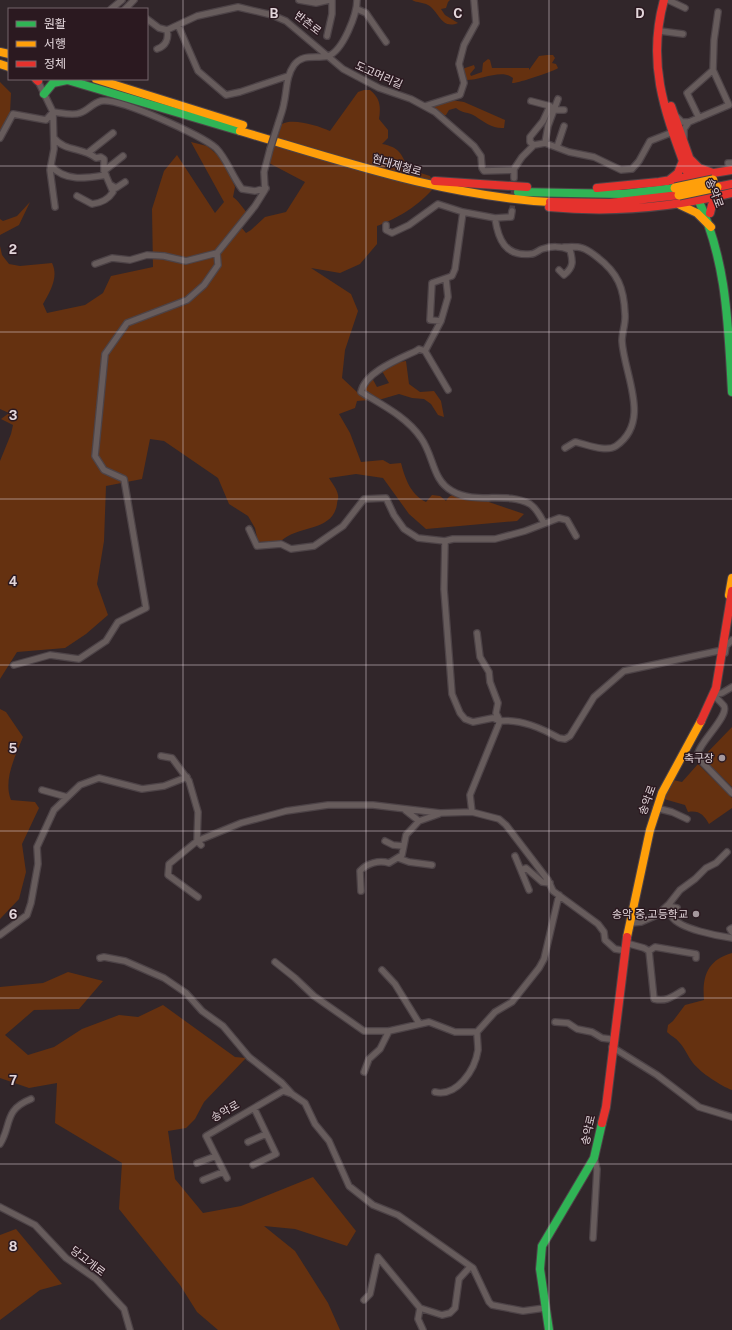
<svg xmlns="http://www.w3.org/2000/svg" width="732" height="1330" viewBox="0 0 732 1330" font-family="'Public Sans','Noto Sans KR',sans-serif">
  <rect width="100%" height="100%" fill="#31262a"/>
  <path fill="#653110" d="M412,0H450L448,2L446,8L441,9L445,15L458,23C441,30 439,11 428,5C423,2 417,3 412,0Z
    M547,55H553L555,58L552,63L556,64L558,68C555,71 516,84 512,83L513,78C502,68 479,81 465,80L462,69L474,65L475,68L470,74L471,76L482,72L483,63L488,59L490,60L492,68H529V70L539,56Z
    M0,82L11,93L10,113L0,131Z
    M364,90H370C380,98 381,106 379,119L388,130V138L382,144C399,147 402,154 408,169L430,176L435,187C416,207 402,216 377,226V244L360,264L340,273L311,268L351,294L358,311L345,350L342,378L357,392L365,389L372,378L377,387L389,383L382,371L400,362L406,361L409,384L420,392L434,391L441,401L444,417L438,415L431,404L424,399L412,398L399,394L382,399L357,401L355,408L339,414L350,433L361,462L383,460L390,464L401,463C405,478 410,494 426,502L432,495L440,496L446,501C451,491 462,495 472,494L480,499L524,514L517,521L426,529L409,514L383,478L356,474L329,478C332,483 337,489 338,495C339,498 337,501 337,504C333,532 298,525 281,541L258,542L255,528L248,516L229,504L218,478L164,441L150,439L142,479L106,486L104,541L97,584L108,615L86,634L65,648L17,652L0,679V461L11,434L13,425L1,419L9,413L0,409V246L2,255L9,264L20,266L52,263C59,277 50,292 43,304L47,313L85,305L103,293L111,276L153,267L152,209L164,171L177,155L215,213L224,202L191,142L207,146L220,157L227,168L235,187L233,197C241,203 244,211 251,217L241,227L246,233L251,230L265,217L286,212L305,182L269,163L282,124C294,118 318,126 330,131L358,92Z
    M451,100L464,102L505,120L504,128C493,129 484,122 475,116C469,112 461,113 456,108L449,110L446,115H443L434,108L436,104Z
    M30,202L19,225L0,235V219L3,221L17,216Z
    M0,709L6,712L23,737C15,757 3,780 11,800L35,802L39,808L22,844L26,872L19,899L0,919Z
    M732,727V787L705,760L704,756Z
    M698,764L732,798V808L709,824C704,815 699,810 688,812L685,805L664,799L673,780L682,782Z
    M732,953V1090C721,1086 701,1073 693,1063C688,1057 685,1048 679,1042C676,1038 671,1036 667,1032L668,1025L673,1021L685,1005L704,1000C702,977 707,960 732,953Z
    M68,972L103,981L79,1009L34,1010L5,1035L28,1055L54,1047L82,1029L119,1015L138,1017L163,1005L235,1057L246,1058L204,1102L195,1119L186,1128L168,1131L175,1179L203,1213L241,1206L313,1177L356,1231L347,1246L295,1229L264,1226L295,1251L328,1303L340,1330H218L197,1312L180,1285L119,1209L122,1163L55,1123L57,1083L29,1088L0,1078V987L43,983Z
    M16,1229L62,1284L40,1290L0,1320V1235Z"/>
  <g fill="none" stroke-linecap="round" stroke-linejoin="round">
    <path stroke="#4c4045" stroke-width="5.5" stroke-dasharray="5.5 3" stroke-linecap="butt" d="M512,211L514,185"/>
    <g stroke="#4d4347" stroke-width="8">
      <path id="street" d="M299,0L316,3L329,0
        M668,0L685,8
        M111,9L122,0
        M125,9L134,0
        M357,9L366,13L386,42
        M147,19L159,28L167,30L197,16L238,7L272,15L286,21L343,69L379,88L411,99L435,112L474,146L481,156L482,168L484,171L514,170
        M178,25L198,71L226,95L240,92L288,76
        M660,31L683,34
        M327,36L332,14V0
        M157,49C166,46 169,39 167,30
        M38,81L53,112L54,149L50,170L55,207
        M531,101L550,106L543,121L530,137V142L534,145
        M425,106L460,95L464,83L459,64L464,45L476,23L474,0
        M555,110H564
        M676,116L682,122H689L729,105L713,70
        M699,118L687,93L713,70L714,40L718,12
        M278,124C280,117 283,110 284,103C287,90 286,76 294,65C303,53 316,59 328,56C343,51 357,14 357,0
        M684,137V129L689,122
        M0,138L13,114L46,120L53,112C61,113 73,116 80,113C88,110 93,103 101,101C120,98 201,135 216,148C227,159 232,176 242,189L255,191L266,188
        M54,138C65,152 83,147 96,158L101,157L104,159V171L113,192C108,200 101,203 92,204L77,196
        M545,143L548,126L558,99
        M557,147L564,126
        M89,152L113,133
        M728,163H732
        M51,166C66,182 86,178 106,175
        M104,171L123,156
        M514,178V169L522,157L534,145L545,143L569,152L594,157L621,170L632,169L639,161L650,141L673,132
        M111,185L116,188L125,182
        M495,218C498,239 505,257 531,254C535,254 539,250 542,249C551,246 562,246 570,250C573,261 574,267 564,275L559,270
        M386,225V230L392,233L409,225L438,204L463,212
        M564,247C569,247 576,246 582,248C587,249 593,254 597,257C618,273 624,288 625,314C626,323 622,332 622,341C624,375 652,421 616,446C606,453 586,444 575,442L565,448
        M95,264L112,258L130,260L147,255L164,256L186,261L217,253
        M441,321L448,297L446,279
        M425,351L419,349L416,351C399,359 365,372 361,392C382,405 407,417 421,438C434,456 432,480 452,491C476,505 506,491 530,504C536,508 541,517 544,523
        M448,390L425,351L441,321L430,320L432,283L452,276L455,269L463,212L495,218L511,217L512,211
        M249,529L257,546L281,544L291,549L314,546L343,526L364,499L386,498L394,515L404,529L418,538L445,541L453,539H495L525,531L559,518L567,520L576,536
        M445,541L444,589L452,694L460,713L465,719L473,722L493,718L500,721L470,795L472,812
        M477,633L480,657L489,672L490,682L498,703L496,713L500,721C521,719 541,728 559,738L565,739L570,736L594,697L624,671L718,651
        M725,653L726,646L732,640
        M14,665L50,655L79,659L106,641L118,622L146,608L124,479L104,470L95,456L105,354L127,323L187,300L204,285L218,265L217,253L255,206L265,190L264,172L270,149
        M713,694C716,698 721,702 724,706C729,716 701,741 698,753L702,762L732,793
        M713,694L722,693L732,687
        M161,756L172,758L189,781L198,812L197,841L201,845
        M42,790L67,797
        M656,808L672,812L687,819
        M419,821L439,814
        M385,841L393,845L403,846
        M515,856L529,890
        M398,858L409,862L432,865
        M521,870L526,868L542,882L550,883
        M361,891L360,871C367,863 379,860 389,863L402,855L406,835L419,821L405,810
        M198,897L168,875L169,864L197,841L241,823L286,811L328,805H373L440,813L472,812L499,819L506,825L548,880L553,891L598,924L604,932L605,940L615,949L621,950
        M666,910L672,907L677,908L672,917C680,929 718,936 732,938
        M631,923L641,922L657,915L669,904L680,890L695,879L706,868L716,863L727,852
        M732,928L730,929L732,932
        M0,935L27,915L31,903L38,864L37,847L54,810L80,785L99,778L142,789L164,786L187,777
        M626,943L644,948L649,951L655,947L696,954V958
        M649,951L654,999C666,1002 672,997 682,991
        M100,958L104,957L125,961L164,978L186,993L202,1011L223,1026L249,1057L282,1083L292,1094
        M275,962L295,978L314,996L364,1031H389L429,1022L455,1032H477
        M382,970L395,984L419,1023
        M555,1022L568,1023L577,1029L592,1032L602,1038L610,1039
        M612,1047L657,1075L699,1107L732,1117
        M364,1072L369,1059L380,1049L389,1031
        M435,1092C457,1097 475,1070 478,1050C478,1044 477,1038 477,1032L495,1012L512,1002L539,968L544,959L559,895
        M248,1142L266,1134
        M0,1144C12,1126 3,1110 31,1099
        M197,1163L216,1156
        M253,1165L276,1154L254,1108
        M227,1178L206,1136L283,1091L292,1094L305,1103L315,1124L329,1141L349,1186L373,1205L398,1215L473,1268L489,1302L492,1305L523,1311L545,1308
        M203,1180L223,1172
        M0,1207L35,1225L66,1258L96,1279L124,1309L130,1330
        M593,1238L597,1169L594,1158
        M364,1300L370,1294L378,1257L420,1308
        M423,1330L418,1319L420,1308L442,1315L450,1313L455,1308L459,1279L470,1267"/>
    </g>
    <g stroke="#4d4347" stroke-width="10">
      <path id="fast" d="M64,79L240,131
        M44,94L53,83L67,80
        M518,192L623,194L675,188
        M697,197C727,261 728,323 732,392
        M549,1330L540,1269L542,1246L594,1158L602,1123"/>
    </g>
    <g stroke="#4d4347" stroke-width="10">
      <path id="slow" d="M0,52L9,54
        M0,64L9,67
        M96,79L243,125
        M240,131C342,161 443,196 550,202
        M680,205L697,213L711,227
        M729,595L732,578
        M627,937L650,830L662,793L701,721"/>
    </g>
    <g stroke="#4d4347" stroke-width="10">
      <path id="jam" d="M664,0C645,69 668,119 691,183
        M36,79L38,81
        M671,106L697,180
        M689,158L699,168L713,173
        M435,181L527,187
        M668,181L678,173L683,161
        M717,187L732,184
        M597,188L659,182L732,170
        M550,202L610,203L679,195
        M549,207C611,213 671,208 732,193
        M710,213L712,205L721,196
        M701,721L716,688L732,591
        M602,1123L606,1107L627,937"/>
    </g>
    <use href="#street" stroke="#675c5c" stroke-width="5.5"/>
    <use href="#fast" stroke="#30b455" stroke-width="8"/>
    <use href="#slow" stroke="#ff9f0a" stroke-width="8"/>
    <use href="#jam" stroke="#e5322d" stroke-width="8"/>
    <g stroke="#4d4347" stroke-width="8" stroke-linecap="butt">
      <path id="street-bridge" d="M270,149L278,124"/>
    </g>
    <g stroke="#4d4347" stroke-width="11" stroke-linecap="butt">
      <path id="slow-bridge" d="M675,188L713,180
        M679,195L717,187"/>
    </g>
    <use href="#street-bridge" stroke="#675c5c" stroke-width="5.5"/>
    <use href="#slow-bridge" stroke="#ff9f0a" stroke-width="9"/>
  </g>
  <path fill="none" stroke="#e3d6db" stroke-width="1" stroke-opacity="0.55" d="M183,0V1330M366,0V1330M549,0V1330M0,166H732M0,332H732M0,499H732M0,665H732M0,831H732M0,998H732M0,1164H732"/>
  <g fill="#a5989d" stroke="#2b1920" stroke-width="1.5">
    <circle cx="722" cy="758" r="4"/>
    <circle cx="696" cy="914" r="4"/>
  </g>
  <g text-anchor="middle" dominant-baseline="central" stroke-width="3" stroke-linejoin="round" paint-order="stroke">
    <g font-size="11" fill="#e3d6db" stroke="#2b1920">
      <text transform="translate(308 23) rotate(38)">반촌로</text>
      <text transform="translate(379 75) rotate(24)">도고머리길</text>
      <text transform="translate(397 165) rotate(16)">현대제철로</text>
      <text transform="translate(715 193) rotate(69)">송악로</text>
      <text transform="translate(647 800) rotate(-70)">송악로</text>
      <text transform="translate(225 1111) rotate(-30)">송악로</text>
      <text transform="translate(588 1130) rotate(-77)">송악로</text>
      <text transform="translate(88 1261) rotate(38)">당고개로</text>
    </g>
    <g font-size="11" fill="#e3d6db" stroke="#2b1920" text-anchor="end">
      <text x="714" y="758">축구장</text>
      <text x="688" y="914">송악 중,고등학교</text>
    </g>
  </g>
  <g font-size="13" text-anchor="middle" font-weight="bold" fill="#e3d6db" stroke="#2b1920" stroke-width="3" stroke-linejoin="round" paint-order="stroke">
    <text x="274" y="18">B</text>
    <text x="458" y="18">C</text>
    <text x="640" y="18">D</text>
    <text x="13" y="254">2</text>
    <text x="13" y="420">3</text>
    <text x="13" y="586">4</text>
    <text x="13" y="753">5</text>
    <text x="13" y="919">6</text>
    <text x="13" y="1085">7</text>
    <text x="13" y="1251">8</text>
  </g>
  <rect x="8" y="8" width="140" height="72" fill="#2b1920" stroke="#75656b"/>
  <rect x="16" y="21" width="20" height="6" fill="#30b455" stroke="#75656b"/>
  <text x="44" y="28" font-size="12" fill="#e3d6db">원활</text>
  <rect x="16" y="41" width="20" height="6" fill="#ff9f0a" stroke="#75656b"/>
  <text x="44" y="48" font-size="12" fill="#e3d6db">서행</text>
  <rect x="16" y="61" width="20" height="6" fill="#e5322d" stroke="#75656b"/>
  <text x="44" y="68" font-size="12" fill="#e3d6db">정체</text>
</svg>
